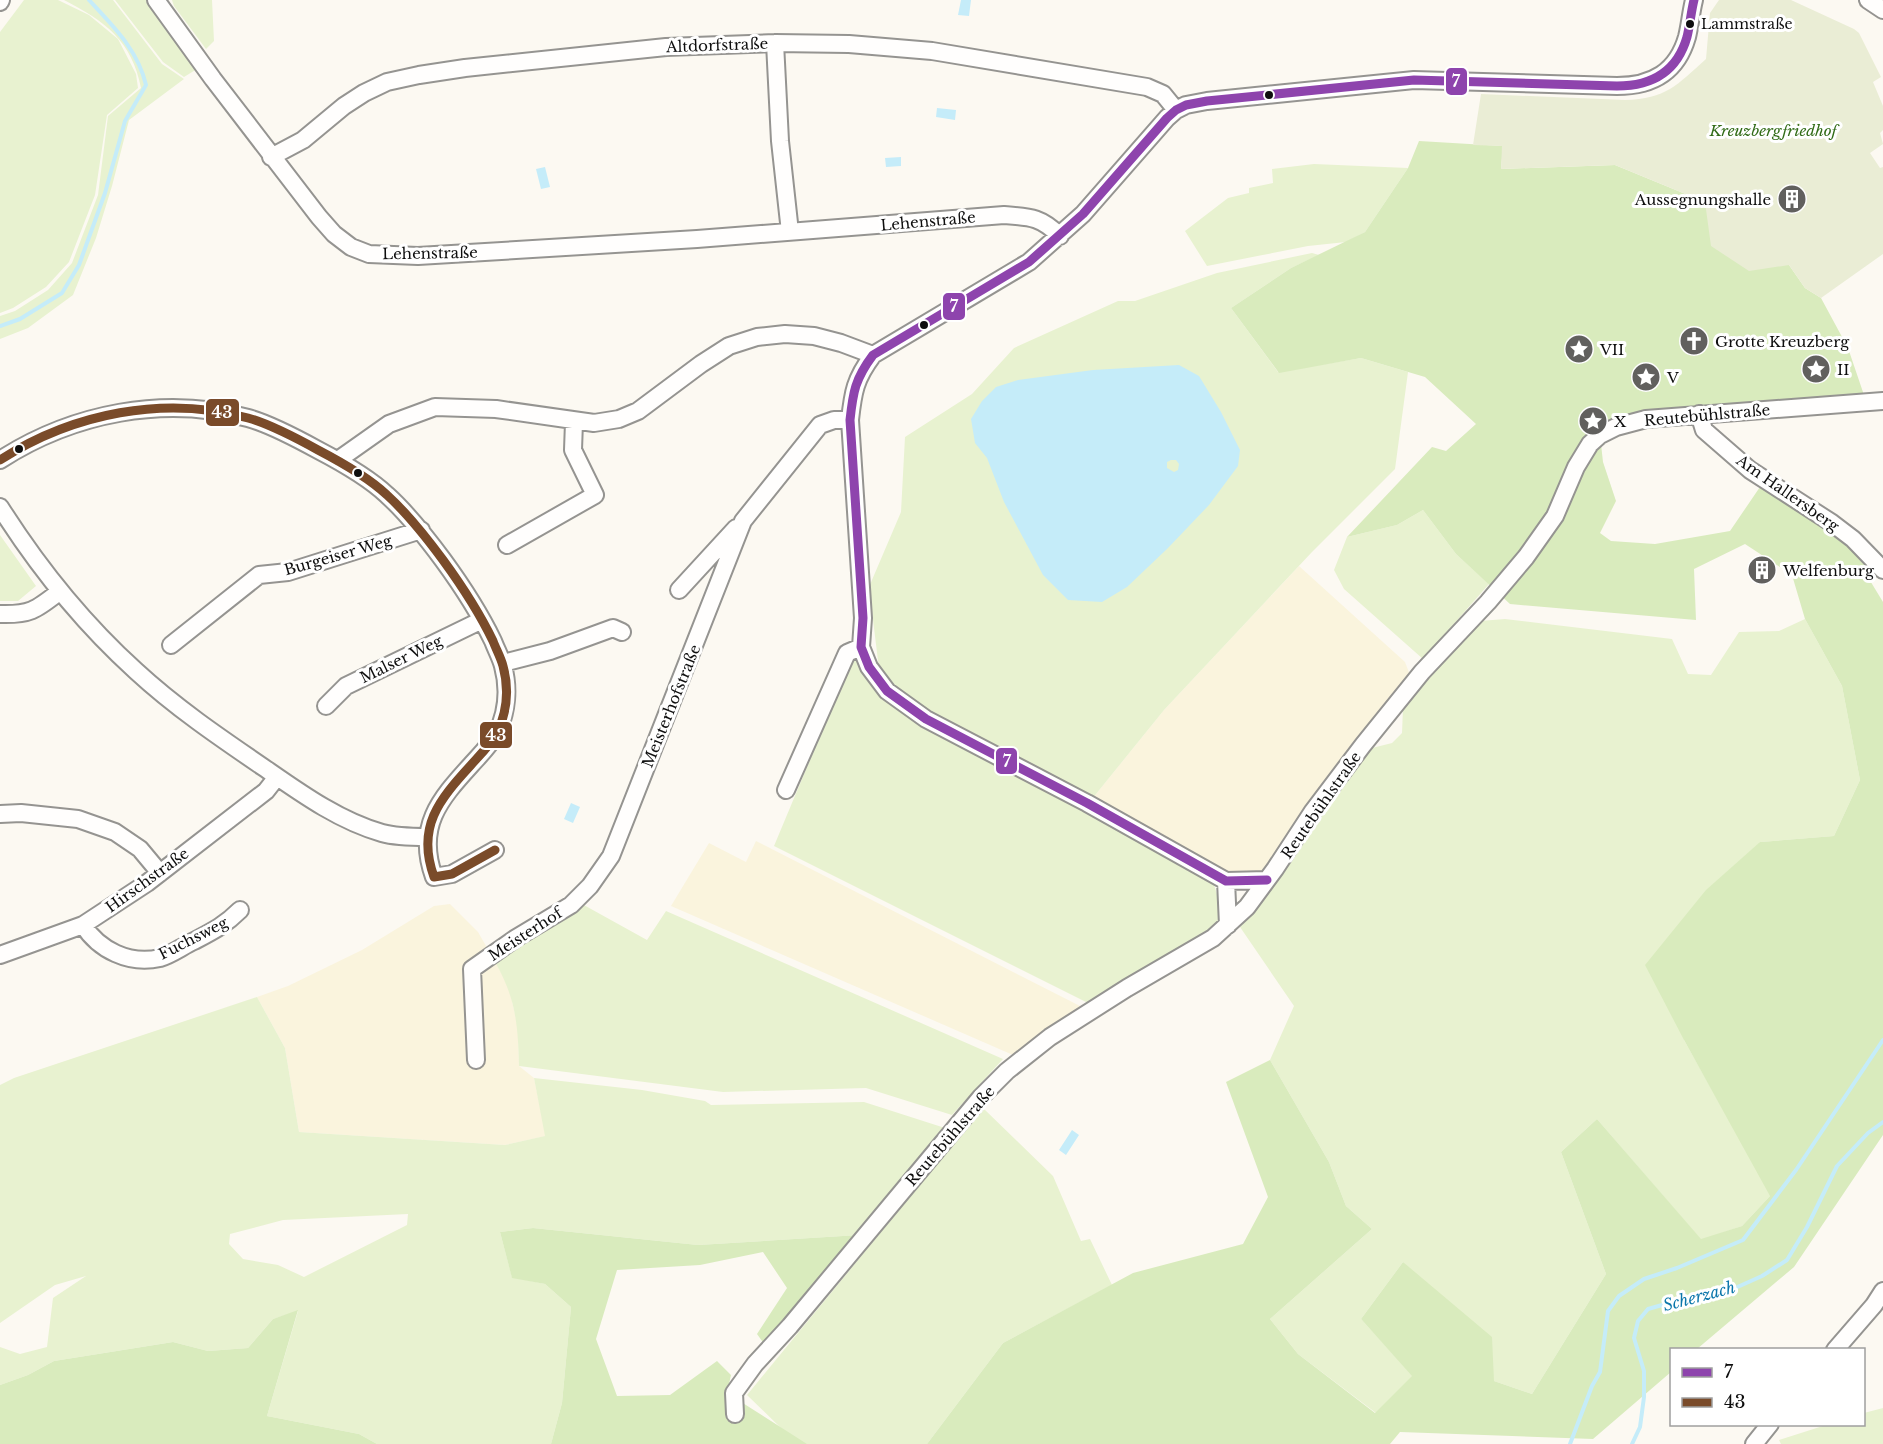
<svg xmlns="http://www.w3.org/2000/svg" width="1883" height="1444" viewBox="0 0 1883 1444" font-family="'Libre Baskerville',serif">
  <rect width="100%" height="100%" fill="#fcf9f2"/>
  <path fill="#faf4dd" d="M1299,566L1405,662L1410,675L1270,865L1254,876H1229L1092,799L1164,710Z
    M756,841L1082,1007L1013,1055L671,906L709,843L746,862Z
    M450,904L478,932L508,984L518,1027L519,1066L534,1078L546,1136L505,1145L299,1132L285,1048L257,997L288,986L362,950L434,906Z"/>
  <path fill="#e8f2d0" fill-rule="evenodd" d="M24,0H58L89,15L118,39L136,74L138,88L107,115L95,195L69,262L46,287L13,308L0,313V32Z
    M64,0H113L162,64L184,79L129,120L112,186L96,238L73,295L28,328L0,339V316L15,311L48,290L72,263L98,195L108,116L141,88C132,41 105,21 64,0Z
    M115,0H147L197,69L184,77L163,62Z
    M172,0H212L214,41L206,49L174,6Z
    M1314,164L1408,168L1365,232L1346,242L1308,246L1207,266L1185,231L1228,198L1249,193V188L1273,183L1272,169Z
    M1312,253L1319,255L1291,268L1231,308L1278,372L1361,358L1408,372L1395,469L1312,552L1164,710L1092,799L933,714L889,683L879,669L869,587L901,512L905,437L972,394L1014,348L1118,301H1135L1217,273Z
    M1423,510L1456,554L1489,584L1423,659L1344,589L1334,570L1347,537L1397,525Z
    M0,535L36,586L18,601H0Z
    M1505,619L1672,639L1688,674L1711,675L1739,632L1779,631L1805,619L1842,686L1860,780L1834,836L1760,842L1684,1040L1771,1195L1742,1226L1701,1240L1597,1119L1561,1152L1606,1274L1532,1394L1494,1381L1403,1262L1361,1319L1413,1376L1376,1413L1298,1354L1270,1319L1372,1229L1346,1206L1329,1162L1270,1060L1294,1006L1240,927L1368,749L1392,743L1402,733L1403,708L1480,621Z
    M853,657L876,685L910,715L1213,882C1220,902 1224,914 1212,931L1088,1003L774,846Z
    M582,904L647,940L666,911L1003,1059L952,1115L866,1088L723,1092L519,1066C518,1026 516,998 495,962Z
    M257,997L285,1048L299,1132L505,1145L545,1136L534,1078L642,1090L705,1101L711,1105L864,1102L945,1128L859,1235L698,1245L533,1228L500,1232L512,1277L545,1284L571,1307L562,1403L551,1444H377L359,1434L267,1416L298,1311L273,1319L248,1348L208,1351L173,1342L54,1361L28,1375L0,1385V1347L20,1354L47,1347L53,1298L86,1276L55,1285L0,1323V1085L14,1078ZM408,1214L407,1225L304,1277L278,1265L243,1259L229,1244L230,1234L283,1220Z
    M983,1108L1053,1176L1081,1241L1090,1239L1112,1285L1003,1343L927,1444H805L785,1432L747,1395Z
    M1883,1408V1444H1781L1779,1440L1826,1425L1864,1424V1413Z"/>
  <path fill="#d9ebbd" d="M1419,141L1503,146L1501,169L1615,165L1705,202L1789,265L1805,288L1821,298L1848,348L1865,398L1699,414L1600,435L1603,462L1616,501L1600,533L1611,541L1655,544L1730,531L1762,484L1825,525L1873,567L1866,574L1883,602V1135L1794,1267L1697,1349L1672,1350L1671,1372L1593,1439L1400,1432L1390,1444H927L1003,1343L1133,1273L1243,1244L1268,1197L1226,1082L1270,1060L1329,1162L1346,1206L1372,1229L1270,1319L1298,1354L1375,1413L1412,1376L1361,1319L1403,1262L1492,1337L1494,1381L1532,1394L1606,1274L1561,1152L1597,1119L1701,1239L1742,1226L1770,1196L1684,1040L1645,965L1706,890L1760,842L1834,836L1860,780L1842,686L1805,619L1792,575L1745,544L1694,569L1696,620L1510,604L1456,554L1423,510L1397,525L1347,537L1432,447L1446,451L1476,424L1425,377L1361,358L1279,373L1231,308L1291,268L1365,232L1408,168Z
    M533,1228L698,1245L859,1235L765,1345L757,1334L787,1288L763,1252L700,1265L617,1270L596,1339L617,1396L670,1395L717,1361L731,1375L727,1393L807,1444H551L562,1403L571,1307L545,1284L512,1278L500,1232Z
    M298,1310L267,1416L359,1434L377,1444H0V1385L28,1375L54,1361L173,1342L208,1351L248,1348L273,1319Z"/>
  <path fill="#eaedd5" d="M1719,0H1791L1854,29L1859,33L1881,77L1873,82L1883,106V130L1880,133L1883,144L1870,153L1880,168L1883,167V254L1821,298L1805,288L1789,265L1749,271L1711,246L1705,202L1615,165L1501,169L1502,146L1473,145L1481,94L1625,100C1666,99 1677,85 1706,59L1710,13Z"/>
  <path fill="#c5ecf9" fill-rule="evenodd" d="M961,0H971L969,16L958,15Z
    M937,108L956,110L955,120L936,117Z
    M901,157V166L886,167L885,158Z
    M545,167L550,187L541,189L536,169Z
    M1179,365L1199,376L1221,412L1240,450L1238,466L1209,505L1168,548L1127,587L1102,602L1068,600L1043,575L1004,502L987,458L975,443L971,419L982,401L996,387L1018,380L1093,370ZM1171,460H1176L1179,464L1178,470L1174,472L1167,468V462Z
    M571,803L580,807L573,823L564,819Z
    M1072,1130L1079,1135L1066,1155L1059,1150Z"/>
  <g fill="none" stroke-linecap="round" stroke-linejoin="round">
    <path stroke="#c5ecf9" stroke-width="4" d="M0,326L20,319L62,293L79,265L105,193L125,121L146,85C138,50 113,26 89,0
      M1570,1444L1592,1386L1600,1372L1608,1311L1619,1296L1644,1279L1677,1268L1743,1240L1796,1170L1883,1040
      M1632,1444L1640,1427L1644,1397V1371L1634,1338L1638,1321L1648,1309L1708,1292L1733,1289L1762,1276L1787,1260L1807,1227L1837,1166L1868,1133L1883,1122"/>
    <g stroke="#959491" stroke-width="20">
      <path id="minor" d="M156,0L213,79L319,217L334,234L351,247L369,254L418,256L697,239L1004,215C1031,217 1041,217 1060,236
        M1868,0L1883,10
        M0,2L1,0
        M775,43L780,141L790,232
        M271,157L303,140L344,106L364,93L387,82L419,75L465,68L666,47L775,43L849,44L932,51L1147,87L1163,94L1176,110
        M1699,414L1704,430L1750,470L1832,523L1853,539L1883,570
        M0,460C73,413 164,395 248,418C270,424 298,439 318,450C341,462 368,477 387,495C408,514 426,537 443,560C462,586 479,612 493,641C496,649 501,658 503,666C509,688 507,712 497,733C491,744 480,755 471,765C439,800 416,827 434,877L452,874L495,850
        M338,460L389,424L435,407L496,409L594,423L619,419L638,411L701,364L729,346L757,337L785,334L814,336L841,343L873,355
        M0,507C38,567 83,623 136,671C175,707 219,737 263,767C299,792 339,821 382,833C396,837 412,837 427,837
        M507,545L595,495L573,450L574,422
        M679,590L736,528
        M0,614C30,615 36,610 59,592
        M171,645L259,575L288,572L421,530
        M503,663L550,651L613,628L622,632
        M326,706L346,686L482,620
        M786,790L847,653L861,647
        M0,814L21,813L78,819L115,832L140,849L160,873
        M1267,880L1226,881L1087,803L926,719L887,691L869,667L861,647L863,618L850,420C853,392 855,379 873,355L1029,262L1083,214L1167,118L1176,110L1186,105L1207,101L1414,80L1617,86C1652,86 1677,72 1687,37C1690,25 1691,12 1694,0
        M1226,881L1228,925
        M83,925C99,950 129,965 160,958C171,955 183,946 194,941C213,931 225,925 240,910
        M0,955L83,925L147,883L266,791L277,777
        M476,1060L472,969L516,938L571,905L590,886L611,856L743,521L820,425L834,420H850
        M1835,1350L1874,1305L1883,1291
        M735,1414L734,1393L755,1364L790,1326L981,1097L1007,1071L1050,1037L1127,988L1213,938L1247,907L1275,869L1313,811L1363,745L1422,672L1488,602L1526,557L1555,516L1576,467L1590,444L1600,435L1616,427L1646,419L1883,401
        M1754,1444L1770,1424"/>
    </g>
    <use href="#minor" stroke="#fffefd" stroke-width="16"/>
    <g stroke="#fff" stroke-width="14">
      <path id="bus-1" d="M1267,880L1226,881L1087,803L926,719L887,691L869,667L861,647L863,618L850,420C853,392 855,379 873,355L1029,262L1083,214L1167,118L1176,110L1186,105L1207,101L1414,80L1617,86C1652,86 1677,72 1687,37C1690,25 1691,12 1694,0"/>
    </g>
    <g stroke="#fff" stroke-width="14">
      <path id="bus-2" d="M0,460C73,413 164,395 248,418C270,424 298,439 318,450C341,462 368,477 387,495C408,514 426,537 443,560C462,586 479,612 493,641C496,649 501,658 503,666C509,688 507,712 497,733C491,744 480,755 471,765C439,800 416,827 434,877L452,874L495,850"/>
    </g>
    <use href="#bus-1" stroke="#8e44ad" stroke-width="9"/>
    <use href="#bus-2" stroke="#7a4b2a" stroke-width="9"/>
  </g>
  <defs>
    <g id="building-disc" transform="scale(1.5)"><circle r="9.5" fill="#61605e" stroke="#fff"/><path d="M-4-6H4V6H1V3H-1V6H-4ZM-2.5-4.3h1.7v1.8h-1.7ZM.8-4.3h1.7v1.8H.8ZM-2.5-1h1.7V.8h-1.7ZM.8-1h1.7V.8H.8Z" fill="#fff"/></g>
    <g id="church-disc" transform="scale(1.5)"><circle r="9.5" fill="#61605e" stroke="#fff"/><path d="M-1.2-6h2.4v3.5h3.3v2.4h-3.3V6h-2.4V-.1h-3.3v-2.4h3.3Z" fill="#fff"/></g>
    <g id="sight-disc" transform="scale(1.5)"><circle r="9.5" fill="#61605e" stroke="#fff"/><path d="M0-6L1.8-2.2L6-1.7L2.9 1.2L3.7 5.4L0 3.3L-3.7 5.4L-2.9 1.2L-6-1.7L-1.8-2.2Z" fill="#fff"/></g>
  </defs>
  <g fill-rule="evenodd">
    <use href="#building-disc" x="1792" y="199"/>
    <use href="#church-disc" x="1694" y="341"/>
    <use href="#sight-disc" x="1579" y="349"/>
    <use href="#sight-disc" x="1816" y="369"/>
    <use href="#sight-disc" x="1646" y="377"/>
    <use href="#sight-disc" x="1593" y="421"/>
    <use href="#building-disc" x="1762" y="570"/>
  </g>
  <g fill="#0e0e0e" stroke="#fff" stroke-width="2">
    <circle cx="1690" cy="24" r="5"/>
    <circle cx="1269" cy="95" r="5"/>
    <circle cx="924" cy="325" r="5"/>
    <circle cx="19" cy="449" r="5"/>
    <circle cx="358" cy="473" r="5"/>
  </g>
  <g text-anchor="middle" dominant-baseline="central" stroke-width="6" stroke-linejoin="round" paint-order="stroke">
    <g font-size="14" fill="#0e0e0e" stroke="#fff" text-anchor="start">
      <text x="1701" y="24">Lammstraße</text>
    </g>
    <g font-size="15" fill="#0e0e0e" stroke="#fff">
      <text transform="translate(717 45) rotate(-2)">Altdorfstraße</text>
      <text transform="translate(928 221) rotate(-5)">Lehenstraße</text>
      <text transform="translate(430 253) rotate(-1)">Lehenstraße</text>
      <text transform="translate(1707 415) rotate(-5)">Reutebühlstraße</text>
      <text transform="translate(1788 493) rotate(35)">Am Hallersberg</text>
      <text transform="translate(338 555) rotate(-16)">Burgeiser Weg</text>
      <text transform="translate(401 659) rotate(-26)">Malser Weg</text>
      <text transform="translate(671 706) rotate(-68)">Meisterhofstraße</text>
      <text transform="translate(1321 805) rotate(-55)">Reutebühlstraße</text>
      <text transform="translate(147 880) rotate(-36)">Hirschstraße</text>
      <text transform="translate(525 934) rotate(-33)">Meisterhof</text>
      <text transform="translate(193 938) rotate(-27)">Fuchsweg</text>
      <text transform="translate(950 1136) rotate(-49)">Reutebühlstraße</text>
    </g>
    <g font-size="15" font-style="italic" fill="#326c18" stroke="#fff">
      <text x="1773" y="130">Kreuzbergfriedhof</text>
    </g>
    <g font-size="15" fill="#0e0e0e" stroke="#fff" text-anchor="start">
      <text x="1771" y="199" text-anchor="end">Aussegnungshalle</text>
      <text x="1715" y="341">Grotte Kreuzberg</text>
      <text x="1600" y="349">VII</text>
      <text x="1837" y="369">II</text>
      <text x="1667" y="377">V</text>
      <text x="1614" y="421">X</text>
      <text x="1783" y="570">Welfenburg</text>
    </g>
    <g font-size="16" font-style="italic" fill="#0b76ab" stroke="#fff">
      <text transform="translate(1699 1296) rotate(-15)">Scherzach</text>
    </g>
  </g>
  <g stroke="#fff" stroke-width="2">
    <rect x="1445" y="67" width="23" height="29" rx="6" fill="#8e44ad"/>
    <rect x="942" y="292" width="24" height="29" rx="6" fill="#8e44ad"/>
    <rect x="205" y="398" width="35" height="29" rx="6" fill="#7a4b2a"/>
    <rect x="479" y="721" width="34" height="28" rx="6" fill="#7a4b2a"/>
    <rect x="995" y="747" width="23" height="28" rx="6" fill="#8e44ad"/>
  </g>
  <g font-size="16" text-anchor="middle" font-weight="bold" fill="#fff">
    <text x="1456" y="87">7</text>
    <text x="954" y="312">7</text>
    <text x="222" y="418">43</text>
    <text x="496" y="741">43</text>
    <text x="1007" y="767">7</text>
  </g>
  <rect x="1670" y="1348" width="195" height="78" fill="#ffffff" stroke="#9f9f9f" stroke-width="1.5"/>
  <rect x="1682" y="1368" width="30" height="9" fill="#8e44ad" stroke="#9f9f9f" stroke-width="1.5"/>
  <text x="1724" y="1378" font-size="18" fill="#0e0e0e">7</text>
  <rect x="1682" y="1398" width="30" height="9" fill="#7a4b2a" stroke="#9f9f9f" stroke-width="1.5"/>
  <text x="1724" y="1408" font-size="18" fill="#0e0e0e">43</text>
</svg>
